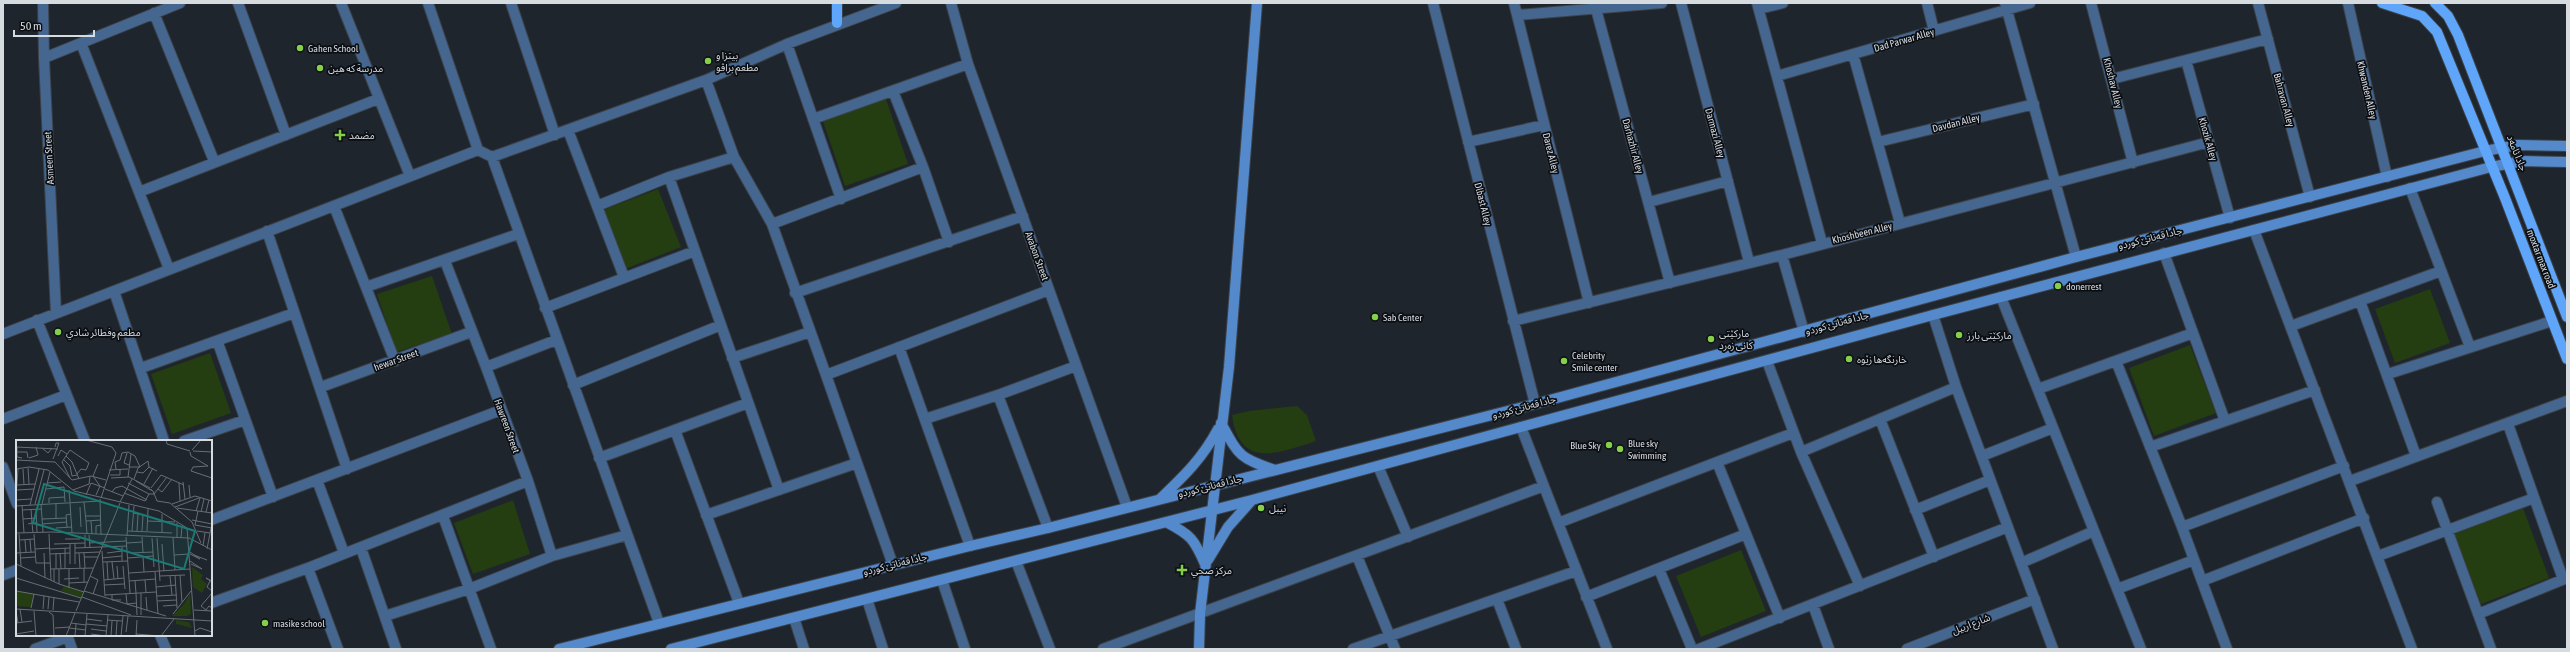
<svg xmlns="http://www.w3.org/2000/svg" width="2570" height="652" viewBox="0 0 2570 652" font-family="'Asap Condensed','Noto Sans Arabic',sans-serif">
  <rect width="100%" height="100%" fill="#1f252d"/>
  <path fill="#243d11" d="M886,99L908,164L845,186L823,121Z
    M658,189L681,247L625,269L603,210Z
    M432,276L452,334L396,352L377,294Z
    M2430,289L2450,343L2395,363L2375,309Z
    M2190,345L2216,413L2154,436L2129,368Z
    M210,353L231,413L172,434L151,374Z
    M1297,406L1307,415L1316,441C1279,453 1239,470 1232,415L1249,411Z
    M513,500L530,554L473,574L454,523Z
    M2523,508L2549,578L2481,604L2454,534Z
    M1741,550L1766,611L1701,637L1676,576Z"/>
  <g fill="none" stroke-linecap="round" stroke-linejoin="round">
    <g stroke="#3c424a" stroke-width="12">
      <path id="street" d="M43,3L44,58L56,313
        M238,3L286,135
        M341,3L410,176
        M428,3L478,150
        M511,3L555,135
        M951,3L968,64L1127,507
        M1433,3L1535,404
        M1514,3L1589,303
        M1681,3L1749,262
        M1757,3L1822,243
        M1927,3L1934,31
        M2005,3L2076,257
        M2091,3L2133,163
        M2258,3L2310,197
        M2348,3L2387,177
        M1596,9L1670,283
        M1759,9L1783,3
        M154,13L214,161
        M1517,15L1662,3
        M81,43L139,192
        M787,44L841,199
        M1853,54L1900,223
        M44,58L180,3
        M2186,60L2230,218
        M1777,76L2030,3
        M2112,79L2268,39
        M706,80L734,157L772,224L826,375L1049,290
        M893,91L923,167L949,242
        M813,119L968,64
        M568,130L624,277
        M1468,142L1544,125
        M1878,142L2034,104
        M492,157L659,623
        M669,177L779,490
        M2410,188L2470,347
        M1649,202L1728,181
        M334,206L395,361
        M597,206L669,177L734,157
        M772,224L923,167
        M2254,230L2412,649
        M267,231L347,469
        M2164,253L2225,421
        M1782,255L1804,332
        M445,261L486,367
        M169,269L139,192L378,99
        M366,287L518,234
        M114,291L164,441
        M795,293L1023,216
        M2001,297L2141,649
        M2360,301L2416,456
        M545,308L695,251
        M1933,315L1956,387L2053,649
        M37,320L85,441
        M1513,321L1782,255L2209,142
        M2291,326L2441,271
        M3,334L478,150L492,157L706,80L787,44L896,3
        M218,343L273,497
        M899,347L970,546
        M732,358L810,332
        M1767,361L1801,452L1860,586
        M2116,361L2182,527L2227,649
        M141,368L294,313
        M2388,374L2552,321
        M826,375L893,565
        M573,385L721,325
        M321,387L471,332
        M2038,389L2193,333
        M3,419L66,395
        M925,419L998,395
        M1880,419L1934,557
        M2508,424L2563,579
        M1521,427L1607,649
        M675,430L739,603
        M184,441L245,420
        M2150,447L2315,390
        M1801,452L1956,387
        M1982,456L2053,428
        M599,458L748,403
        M1717,462L1780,618
        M1378,466L1408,537
        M3,467L17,504
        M317,480L344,553
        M2350,481L2567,401
        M2437,502L2491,649
        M1915,510L1990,480
        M706,515L857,463
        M443,516L491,649
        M211,520L501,410
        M1558,523L1793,433
        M2182,527L2344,466
        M1048,528L998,395L1076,366
        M361,548L396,649
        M552,556L528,481L486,367L556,340
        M1357,556L1395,649
        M2378,556L2534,498
        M1016,561L1050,649
        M2021,563L2094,531
        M308,568L338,649
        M1659,569L1692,649
        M3,575L17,570
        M942,580L965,649
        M2202,581L2364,518
        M2117,589L2194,560
        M1586,597L1746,534
        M867,599L883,649
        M1497,599L1516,649
        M211,603L308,568L528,481
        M1813,605L1829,649
        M2478,614L2567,578
        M385,616L469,589L552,556L627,535
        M794,618L804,649
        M67,635L72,649
        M160,635L166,649
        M35,649L68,637
        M1103,649L1544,486
        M1353,649L1576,571
        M1699,649L2008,527
        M1907,649L2035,599"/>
    </g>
    <g stroke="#3c424a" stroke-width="12">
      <path id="secondary" d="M1221,423C1239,456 1239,458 1275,470
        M1160,499C1184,476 1202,459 1218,429
        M1166,522C1191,535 1194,539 1205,564
        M1208,560L1228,527L1252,500
        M559,649L970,546L1048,528L1535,404L2076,257L2485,151L2517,145L2567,146
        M671,649L1252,500L1933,315L2491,167L2523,161L2567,162
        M1199,649L1200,614L1229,367L1257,3"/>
    </g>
    <g stroke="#3c424a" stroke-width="12">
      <path id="primary" d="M837,3V23
        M2382,3L2422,16L2437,32L2505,198L2567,359
        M2435,3L2448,16L2458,35L2567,317"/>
    </g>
    <use href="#street" stroke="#45668f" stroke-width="10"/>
    <use href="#secondary" stroke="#548acc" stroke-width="10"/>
    <use href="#primary" stroke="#5fa6fb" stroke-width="10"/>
  </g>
  <g fill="#86cf4b" stroke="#0b0e12" stroke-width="1.5">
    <circle cx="300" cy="48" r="4"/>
    <circle cx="708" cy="61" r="4"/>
    <circle cx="320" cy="68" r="4"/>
    <path d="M338 129h4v4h4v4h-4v4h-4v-4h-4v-4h4z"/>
    <circle cx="2058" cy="286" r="4"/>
    <circle cx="1375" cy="317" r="4"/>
    <circle cx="58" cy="332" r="4"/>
    <circle cx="1959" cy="335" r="4"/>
    <circle cx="1711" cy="339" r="4"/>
    <circle cx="1849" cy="359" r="4"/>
    <circle cx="1564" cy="361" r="4"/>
    <circle cx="1609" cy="445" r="4"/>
    <circle cx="1620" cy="449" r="4"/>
    <circle cx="1261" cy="508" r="4"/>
    <path d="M1180 564h4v4h4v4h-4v4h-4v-4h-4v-4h4z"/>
    <circle cx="265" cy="623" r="4"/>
  </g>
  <g text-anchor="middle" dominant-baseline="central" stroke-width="3.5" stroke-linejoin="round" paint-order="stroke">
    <g font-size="10" fill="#d6dbe0" stroke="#0b0e12">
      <text transform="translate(1904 40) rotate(-16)">Dad Parwar Alley</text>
      <text transform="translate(2113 83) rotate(76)">Khoshav Alley</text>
      <text transform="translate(2367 90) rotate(77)">Khwanden Alley</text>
      <text transform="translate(2284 100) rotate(75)">Bahravan Alley</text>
      <text transform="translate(1956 123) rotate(-14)">Davdan Alley</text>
      <text transform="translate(1715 133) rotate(75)">Darmazi Alley</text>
      <text transform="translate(2208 139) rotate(74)">Khozik Alley</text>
      <text transform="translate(1633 146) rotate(75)">Darhazhir Alley</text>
      <text transform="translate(1551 153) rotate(76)">Darez Alley</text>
      <text transform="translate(2517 153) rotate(68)">جادا ئامەد</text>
      <text transform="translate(49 158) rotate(-93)">Asmeen Street</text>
      <text transform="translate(1483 204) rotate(76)">Dlbast Alley</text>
      <text transform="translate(1862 233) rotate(-14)">Khoshbeen Alley</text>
      <text transform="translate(2150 238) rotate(-14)">جادا قەناتێ کوردو</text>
      <text transform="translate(1037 256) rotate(70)">Avabon Street</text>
      <text transform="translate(2541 259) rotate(69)">moxtar max road</text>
      <text transform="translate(1837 323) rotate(-15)">جادا قەناتێ کوردو</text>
      <text transform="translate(396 360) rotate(-20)">hewar Street</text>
      <text transform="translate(1524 407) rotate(-15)">جادا قەناتێ کوردو</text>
      <text transform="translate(507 426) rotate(70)">Hawreen Street</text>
      <text transform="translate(1210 486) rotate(-14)">جادا قەناتێ کوردو</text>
      <text transform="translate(895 564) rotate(-14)">جادا قەناتێ کوردو</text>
      <text transform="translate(1971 624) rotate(-21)">شارع اربيل</text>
    </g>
    <g font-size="10" fill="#d6dbe0" stroke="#0b0e12" text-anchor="start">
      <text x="308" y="48">Gahen School</text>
      <text x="716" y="55">بيتزا و<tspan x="716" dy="12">مطعم براڤو</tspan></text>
      <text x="328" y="68">مدرسة كه هين</text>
      <text x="349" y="135">مضمد</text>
      <text x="2066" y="286">donerrest</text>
      <text x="1383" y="317">Sab Center</text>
      <text x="66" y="332">مطعم وفطائر شادي</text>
      <text x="1719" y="333">مارکێتی<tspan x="1719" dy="12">کانی زەرد</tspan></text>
      <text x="1967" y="335">مارکێتی بارز</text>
      <text x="1572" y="355">Celebrity<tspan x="1572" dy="12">Smile center</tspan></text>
      <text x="1857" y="359">خارنگەها زێوە</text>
      <text x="1628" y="443">Blue sky<tspan x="1628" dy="12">Swimming</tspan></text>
      <text x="1601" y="445" text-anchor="end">Blue Sky</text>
      <text x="1269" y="508">نيبل</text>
      <text x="1191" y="570">مركز صحي</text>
      <text x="273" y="623">masike school</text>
    </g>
  </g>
  <g transform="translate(16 440)">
    <rect width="196" height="196" fill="#1f252d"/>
    <path d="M176,127L187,135L185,139L191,144L186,153L177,147ZM48,146L67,152L65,157L45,151ZM0,151L17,154L15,167L0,166ZM174,153L175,174L171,176H156L169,163ZM160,180L173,182L176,188L160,184Z" fill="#243d11"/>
    <path fill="none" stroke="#686e75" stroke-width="1" d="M70,0L96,7L100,13L85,58M150,0L151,4L174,11M0,7L42,9M1,7V17L6,18M26,8L32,13L36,8M176,10L185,0M177,11L196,12M1,12H11L12,18M174,12L175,16L192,26L177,27L175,31L196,38M111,13L108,23L113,25M42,16L45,10L51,14M50,16L56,22L63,39M13,18L22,15L20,7M37,19L43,3H40L39,7M47,19L54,26L56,36L61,35M0,20L39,22L56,40L75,36L90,40M12,28L13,44M0,29L13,27L32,30L58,51L143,71L171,88L179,196M7,29L8,45M100,29L99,22L104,20L106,13L112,12L119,16L124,27H113M93,30L112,29M121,32L127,33L133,27M94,35H104V29M112,37L115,14M54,38L46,22L54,10L73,23L70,30L65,29L61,34M95,38L113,37L134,48M118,39L122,28L132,21L133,27L141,31M120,41L133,49M167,42L169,59M31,43L45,42M112,43L133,54H138L151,37M163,43L164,61M128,44L137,28M1,45L19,44M173,45L174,57M135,48L145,35L168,45M30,49L48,47L49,62M89,49L107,56M142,49L146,52L156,39M1,50L18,49M53,50L54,62M57,50L73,44L74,36M136,50L133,49L137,51L141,61L154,63L176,82L185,103M96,52L99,48L106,46L131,60M108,53L129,61L133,54M70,55L75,43L89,48M80,55L84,46L77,36L82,24M0,56L2,29M84,59L85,95M0,60L15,59M68,62L70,81L85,80M104,62L116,39M33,63V58L49,57M40,63V78M54,63L56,93M19,64L28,30M25,64L27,92M26,64L34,32M156,64L179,56L196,61M6,65L8,93M14,65L23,29M0,66L84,61M64,67L65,87M159,67L183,58M161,68L196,73M15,69L16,83H21M20,69L21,92M6,70L25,69M180,71L184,58M185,72L188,59M190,72L193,60M117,73L132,76M70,76H85M7,79L20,78M26,79L50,78M176,80L196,84M70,81L71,94M75,81L76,94M131,81L159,82M12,84L16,83L17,93M26,84L51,82M179,85L196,88M179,85L182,71M51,87L50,75L55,74M40,88L56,87M112,91L156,93M116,91L118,66M121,91L122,74M126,91L127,75M131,91L132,69M181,91L194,93M0,93L37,92L173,98L196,110M146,93V74M3,94L5,126M18,94L20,123H34M33,94L35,140M80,94V86L85,85M69,95V108M73,95L74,108M111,96L113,65M110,97L114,153M126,97L127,112M136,98L138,127M141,98L144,141M157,98L159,130M161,98V83M165,98L166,86M49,99H64M4,100L18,99M9,100L10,112M14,100L15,112M59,103V124M73,103L110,101M111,103L126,102M38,104L69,103M54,104V124M146,104L148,131M187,106L189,93M106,107V121M49,108V129M59,108L111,106M19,109L34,108M34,109L54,108M191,109L195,88M86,111L89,156M174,112L184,119L174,114M0,113L19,112M28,113L29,138M40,113V129M44,113L45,129M59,113L84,112M63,113L64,128M68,113L69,128M91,113L106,111M116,113L137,112M34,114L54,113M158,115L173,114M178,115L191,120M68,117H82M127,117L128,132M5,118L19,117M86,118L106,116M112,118L137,116M174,121L186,129L175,124M87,122L112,121M91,122L92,140M96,122L98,139M0,124L43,144L68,152M101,126L102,139M107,126L109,149M68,128V143M35,129L77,128M38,129V142M43,129V144M53,129V148M139,132L142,174M113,133L174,129M159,135L161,168M164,135L166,162M74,136L82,140L77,154M144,136L169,135M154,136L156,155M0,138L65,158M48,139L63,138M88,140L108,138M129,140L130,152M113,141L140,139M119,141L120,153M194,141L191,147L196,151M196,141L190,138L196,142M53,143L72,142M88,145L108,144M140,147L160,145M0,151L63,162M68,151L150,176M120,153L121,175M196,153L185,166L190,170L193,166L196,168M110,154L111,164L121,163M89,155L140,152M96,155V160H105M141,156L161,155M66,157L115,175M130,157L131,170M141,161L161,160M147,166L161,165M15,168L18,154M0,169L196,181M4,169L6,182M27,169L28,156M32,169L33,157M37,170L38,157M178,170L196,171M0,171L2,183M18,171L20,196M60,171L104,63M33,172L37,175L38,196M157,174L175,151M125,175V153M71,179L86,181M91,180L106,181M0,183L16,181M55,183L70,185M70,184L91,186M39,188L54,187M53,188L70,190M75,189L90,191M179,191L184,188L196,192M110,192L112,176M0,194L18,191M75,194L90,196M120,194L144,196M50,196L59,173M59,196L60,184M69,196L71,174M90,196L92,175M95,196L96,181M100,196L101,181M105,196L107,176M120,196L121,180M145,196L158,179"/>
    <path fill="#197b74" fill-opacity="0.15" stroke="#197b74" stroke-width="2" d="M28,44L179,91L168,129L17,83Z"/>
    <rect width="196" height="196" fill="none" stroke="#d6dbe0" stroke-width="2"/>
  </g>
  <rect width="2570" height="652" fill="none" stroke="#d6dbe0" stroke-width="8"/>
  <path d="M14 30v6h80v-6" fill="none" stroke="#d6dbe0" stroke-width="2"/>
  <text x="20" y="30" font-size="12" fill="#d6dbe0" stroke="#0b0e12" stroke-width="3" paint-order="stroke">50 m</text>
</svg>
